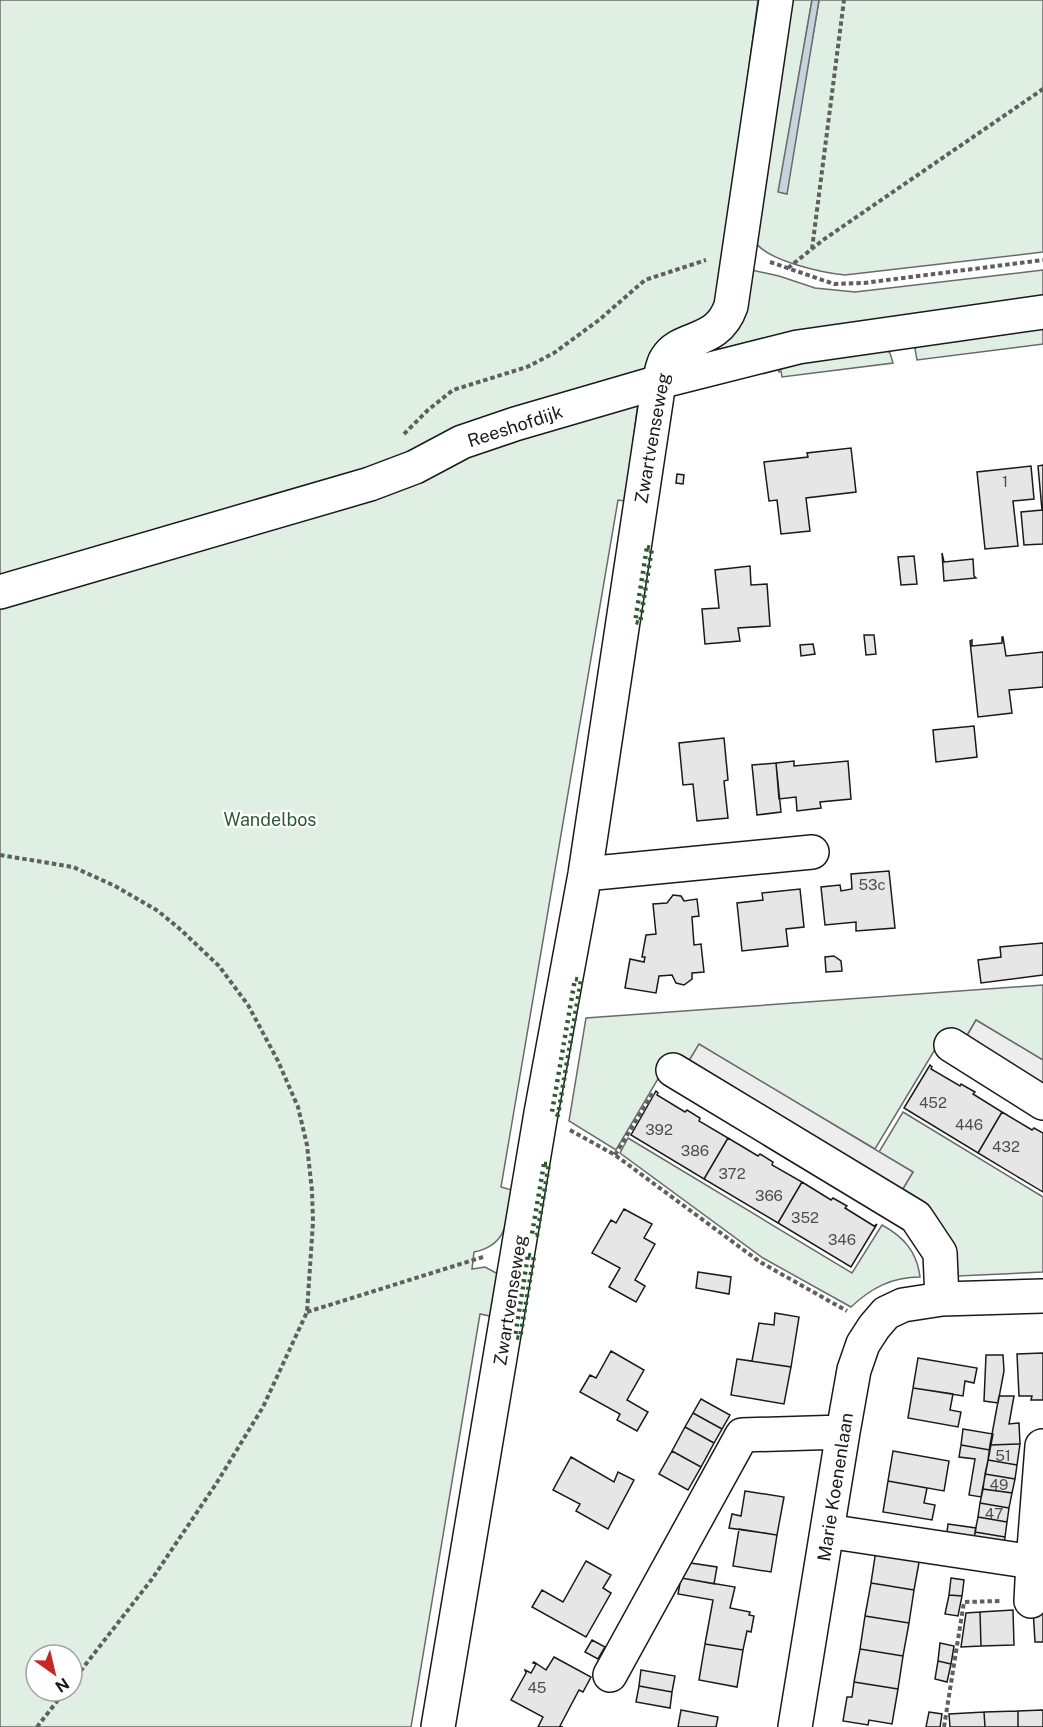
<svg xmlns="http://www.w3.org/2000/svg" width="1043" height="1727" viewBox="0 0 1043 1727" font-family="'Public Sans',sans-serif">
  <rect width="100%" height="100%" fill="#fff"/>
  <path fill="#e0efe3" stroke="#6a6a6a" stroke-width="1.5" fill-rule="evenodd" d="M0,0H758L725,244L711,325L650,376L399,464L0,579Z
    M793,0H812L779,192L786,193L819,0H1043V252L845,275C823,273 769,261 756,243Z
    M751,270L779,276L815,288L855,292L1043,270V303L763,338L701,354Z
    M1043,327V344L917,360L915,349L920,343Z
    M882,347L890,353L893,363L782,377L781,371L779,372L777,361Z
    M638,403L625,501L618,500L501,1187L512,1190C507,1218 509,1245 474,1252L472,1269L485,1267L498,1274L490,1316L480,1314L411,1727H0V601L451,459ZM36,1655H72V1691H36Z
    M1043,985V1060L976,1020L965,1039L938,1053L934,1051L875,1149L699,1045L687,1064L659,1077L616,1150L569,1121L586,1018Z
    M903,1112L1043,1197V1272L958,1276C956,1230 935,1217 901,1192L913,1172L879,1152Z
    M628,1138L852,1273L882,1225C904,1237 917,1252 920,1277C892,1277 871,1288 851,1307L763,1258L620,1153Z"/>
  <path fill="#ededed" stroke="#6a6a6a" stroke-width="1.5" d="M976,1020L1043,1060V1086L965,1039Z
    M699,1044L913,1172L901,1192L687,1064Z"/>
  <path fill="#c6d2dc" stroke="#6a6a6a" stroke-width="1.5" d="M812,0H819L787,194L778,192Z"/>
  <path fill="#e6e6e6" stroke="#1a1a1a" stroke-width="1.5" d="M851,448L856,492L806,498L810,531L781,534L777,500L769,501L764,462L808,457L807,453Z
    M1043,465V544L1024,545L1021,512L1042,510L1038,466Z
    M1031,466L1034,499L1013,501L1018,546L985,549L977,472Z
    M677,474L684,475L683,484L676,483Z
    M942,553L944,562L973,559L974,576L976,578L944,581Z
    M914,556L917,584L901,585L898,557Z
    M750,566L751,585L767,584L770,626L738,628L740,641L705,644L702,609L719,608L715,570Z
    M864,635H874L876,654L866,655Z
    M1002,637H1003L1006,656L1043,652V687L1009,690L1012,713L978,717L970,641L972,640V646L1002,643Z
    M813,644L815,654L801,656L800,645Z
    M974,726L977,757L936,762L933,730Z
    M724,738L728,780L724,781L728,818L697,821L693,784L683,785L679,743Z
    M794,761V766L848,761L851,799L820,802L821,808L797,811L796,797L779,799L776,763Z
    M776,763L781,812L757,815L752,765Z
    M889,871L895,928L856,931V922L825,925L821,887L840,885L841,891L852,889L851,874Z
    M800,889L804,927L786,929L788,946L742,951L737,903L763,900L762,893Z
    M673,895L681,896L684,901L697,899L699,916L692,917L694,945L701,944L704,972L692,973V979L684,985L676,983L672,975L659,976L656,993L625,988L630,959L644,962L645,957H642L646,935L656,934L653,904L667,903Z
    M1043,943V975L981,983L978,960L1001,957L1000,947Z
    M834,956L841,961L842,971L826,972L825,957Z
    M930,1065L932,1067L931,1069L960,1086L961,1084L975,1092L973,1094L1002,1112L978,1153L904,1108Z
    M656,1091L658,1093L657,1095L685,1112L687,1110L700,1118L699,1121L728,1138L704,1179L631,1135Z
    M1002,1112L1032,1130L1034,1128L1043,1133V1192L978,1153Z
    M728,1138L758,1156L760,1154L773,1162L772,1165L802,1182L778,1223L704,1179Z
    M802,1182L831,1200L833,1198L847,1206L845,1208L874,1226L877,1224L851,1267L778,1223Z
    M624,1209L652,1224L644,1238L655,1244L635,1280L645,1286L636,1302L609,1287L620,1268L592,1253L611,1220L616,1223Z
    M698,1272L731,1277L729,1294L696,1288Z
    M775,1313L799,1317L791,1367L737,1359L752,1361L759,1323L774,1325Z
    M611,1351L644,1370L627,1400L648,1412L637,1431L617,1420L620,1414L580,1392L590,1375L596,1378Z
    M1043,1353V1400H1031L1032,1396H1019L1017,1354Z
    M986,1355H1003L1004,1371L998,1403L984,1401Z
    M918,1358L977,1368L974,1383L965,1381L963,1396L913,1388Z
    M737,1359L791,1367L784,1404L731,1395Z
    M913,1388L953,1394L950,1410L961,1412L958,1427L908,1418Z
    M999,1396H1014L1009,1424L1019,1423L1020,1444L990,1445Z
    M701,1399L730,1415L722,1429L693,1413Z
    M693,1413L722,1429L714,1443L685,1427Z
    M685,1427L714,1443L701,1467L672,1451Z
    M963,1429L993,1434L990,1450L961,1445Z
    M1020,1444L1017,1465L988,1460L990,1445Z
    M961,1445L990,1450L981,1497L969,1495L975,1459L959,1457Z
    M672,1451L701,1467L688,1490L659,1474Z
    M893,1451L949,1461L944,1491L888,1481Z
    M571,1457L614,1482L618,1472L634,1480L608,1529L576,1511L580,1504L553,1490Z
    M988,1460L1017,1465L1015,1479L985,1474Z
    M985,1474L1015,1479L1012,1493L983,1489Z
    M888,1481L927,1488L924,1503L935,1505L932,1520L883,1512Z
    M983,1489L1012,1493L1009,1508L980,1503Z
    M745,1491L784,1497L777,1535L729,1528L732,1514L741,1516Z
    M980,1503L1009,1508L1007,1522L978,1517Z
    M978,1517L1007,1522L1005,1537L975,1532Z
    M948,1524L976,1528L973,1544L946,1540Z
    M739,1529L777,1535L771,1572L733,1566Z
    M975,1532L1005,1537L1003,1550L973,1544Z
    M876,1550L920,1557L914,1590L871,1583Z
    M586,1561L611,1575L603,1588L611,1593L586,1637L532,1607L542,1590L563,1602Z
    M684,1562L717,1567L714,1584L681,1578Z
    M681,1578L735,1587L730,1608L750,1612L749,1615L754,1616L751,1632L747,1631L743,1650L705,1644L713,1600L678,1594Z
    M951,1578L964,1580L962,1596L949,1595Z
    M871,1583L914,1590L909,1623L865,1616Z
    M949,1595L962,1596L958,1616L945,1614Z
    M1033,1609H1043V1642H1035Z
    M1013,1610L1014,1645L981,1646L980,1612Z
    M980,1612L981,1646L961,1647L966,1613Z
    M865,1616L909,1623L903,1656L860,1649Z
    M592,1640L605,1647L598,1659L585,1652Z
    M940,1643L954,1646L951,1664L938,1661Z
    M705,1644L743,1650L737,1687L699,1680Z
    M860,1649L903,1656L898,1689L854,1682Z
    M554,1657L591,1677L583,1692L579,1690L560,1726L563,1727H538L543,1717L511,1700L526,1673L525,1670L531,1673L536,1664L533,1663L534,1662L546,1670Z
    M938,1661L951,1664L947,1682L935,1679Z
    M641,1670L675,1676L672,1692L639,1686Z
    M854,1682L898,1689L892,1724L869,1720L868,1725L843,1721L847,1697H852Z
    M639,1686L672,1692L670,1708L636,1702Z
    M681,1710L718,1717L716,1727H678Z
    M1043,1710V1727H1018V1711Z
    M1018,1711V1727H985L984,1712Z
    M929,1712L942,1714L940,1727H926Z
    M984,1712L985,1727H950L949,1714Z"/>
  <g fill="none" stroke-linecap="round" stroke-linejoin="round">
    <g stroke="#1a1a1a" stroke-width="36">
      <path id="minor" d="M0,592L370,484L415,467L462,442L515,424L659,382L798,347L1043,312
        M585,874L812,852
        M951,1045L1043,1103
        M673,1070L916,1217L940,1253L942,1299
        M827,1531L1033,1562L1042,1446
        M1031,1601L1033,1562
        M610,1675L742,1435L843,1432
        M438,1727L541,1113L585,874L659,382C661,376 662,365 666,359C681,334 717,346 731,306L776,0
        M795,1727L843,1432L854,1370L863,1344L874,1327L886,1313L903,1305L942,1299L1043,1296"/>
    </g>
    <path stroke="#5f5f5f" stroke-width="4" stroke-dasharray="4.5 3" stroke-linecap="butt" d="M812,249L844,0
      M770,262L834,284L864,283L1043,260
      M788,268L823,240L1043,89
      M404,434L428,410L453,390L527,367L554,353L599,320L645,280L706,260
      M0,855L73,867L115,886L158,911L181,930L219,966L248,1005L278,1061L298,1107L307,1145L312,1191L313,1222L307,1312L263,1407L216,1484L152,1579L72,1682
      M570,1130L615,1155L760,1262L847,1311
      M615,1155L653,1093
      M307,1312L483,1257
      M37,1727L65,1691
      M944,1727L964,1602L1000,1601"/>
    <use href="#minor" stroke="#fff" stroke-width="33"/>
    <path stroke="#2b5a34" stroke-width="4.5" stroke-dasharray="3 4.5" stroke-linecap="butt" d="M647,547L652,548L640,623L635,622Z
      M575,979L581,980L558,1115L552,1112Z
      M544,1164H549L537,1235L532,1234Z
      M528,1255L534,1256L520,1338L515,1337Z"/>
  </g>
  <g text-anchor="middle" dominant-baseline="central" stroke-width="4.5" stroke-linejoin="round" paint-order="stroke">
    <g font-size="15" fill="#4d4d4d">
      <text x="1005" y="481">1</text>
      <text x="872" y="884">53c</text>
      <text x="933" y="1102">452</text>
      <text x="969" y="1124">446</text>
      <text x="659" y="1129">392</text>
      <text x="1006" y="1146">432</text>
      <text x="695" y="1150">386</text>
      <text x="732" y="1173">372</text>
      <text x="769" y="1195">366</text>
      <text x="805" y="1217">352</text>
      <text x="842" y="1239">346</text>
      <text x="1003" y="1455">51</text>
      <text x="999" y="1484">49</text>
      <text x="994" y="1513">47</text>
      <text x="537" y="1687">45</text>
    </g>
    <g font-size="18" fill="#1a1a1a" stroke="#fff">
      <text transform="translate(515 426) rotate(-18)">Reeshofdijk</text>
      <text transform="translate(652 438) rotate(-80)">Zwartvenseweg</text>
      <text transform="translate(510 1300) rotate(-81)">Zwartvenseweg</text>
      <text transform="translate(835 1487) rotate(-81)">Marie Koenenlaan</text>
    </g>
    <g font-size="18" fill="#2b5a34" stroke="#fff">
      <text x="270" y="819">Wandelbos</text>
    </g>
  </g>
  <g transform="translate(54 1673) rotate(146)"><circle r="28" fill="#ffffff" stroke="#a3a3a3" stroke-width="1.5"/>
  <path d="M0-4.5L10 22L0 15L-10 22Z" fill="#c62828"/>
  <text y="-9" font-size="16" font-weight="bold" text-anchor="middle" fill="#1a1a1a">N</text>
  </g>
</svg>
